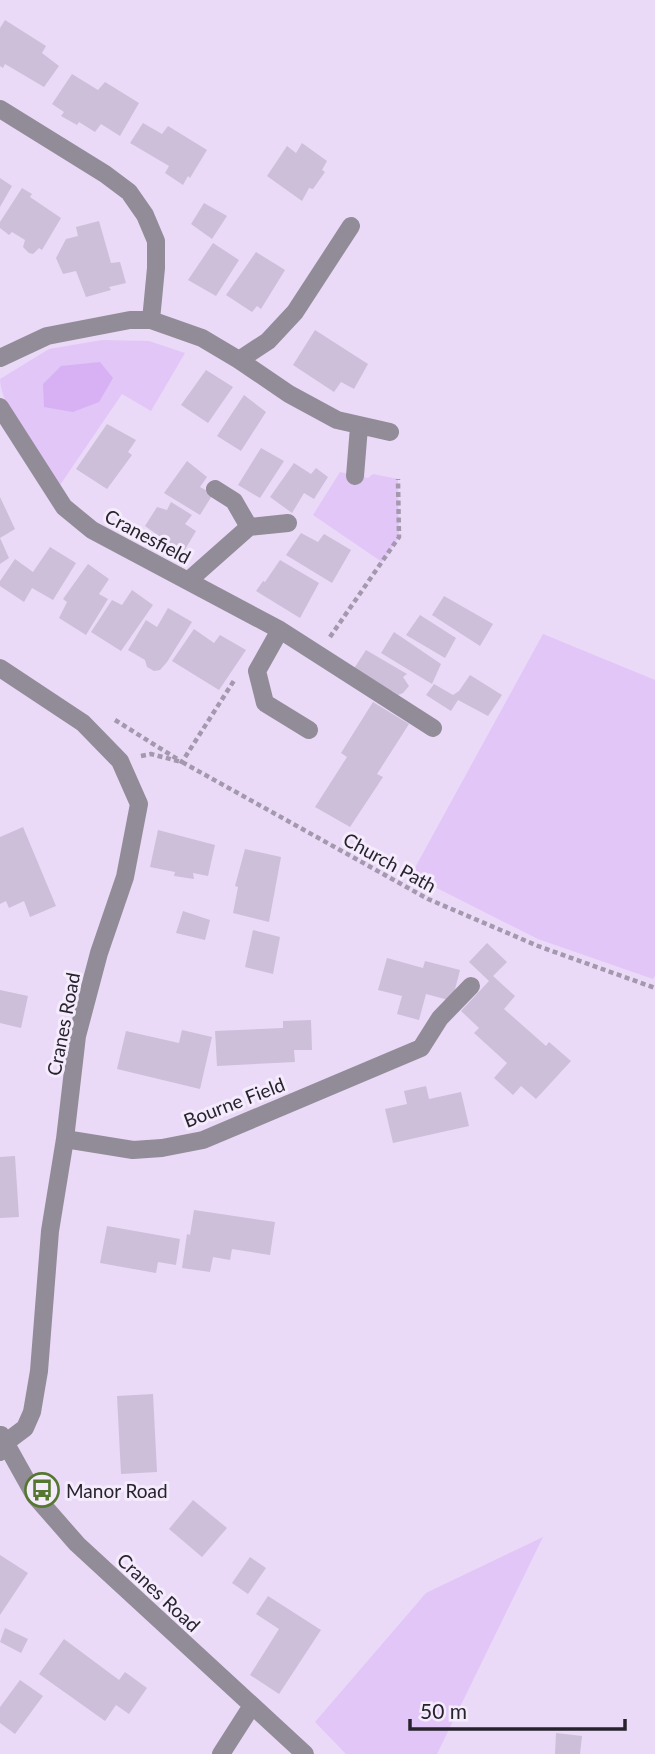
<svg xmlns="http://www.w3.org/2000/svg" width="655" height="1754" viewBox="0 0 655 1754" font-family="Lato,sans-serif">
  <rect width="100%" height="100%" fill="#eadaf7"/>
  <path fill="#e1c6f7" d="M102,340L149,341L185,353L151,411L122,394L60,485C43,460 0,408 0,379L49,349Z
    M340,472L368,478L373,474L398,479L399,537L382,562L313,515Z
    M543,634L655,680V976L653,979L538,939L411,875Z
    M543,1537L437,1754H346L315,1722L426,1593Z"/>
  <path fill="#d7b1f4" d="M100,362L113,378L99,402L73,412L44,407L43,384L61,366Z"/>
  <path fill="#cdbeda" d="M5,20L46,46L42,53L59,66L44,87L5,64L3,68L0,66V28Z
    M72,74L98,90L105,82L139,103L120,136L101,124L95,132L79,122L77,125L61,116L64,112L52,104Z
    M143,123L162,134L168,126L207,150L190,178L188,176L183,185L165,173L169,166L130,143Z
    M302,143L327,161L322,170L325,172L313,189L309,188L302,201L267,176L287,146L296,153Z
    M0,178L12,186L0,207Z
    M22,188L32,194L30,197L61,218L42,250L39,248L33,254L29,253L23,247L25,240L12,232L9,235L0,228V222Z
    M204,203L227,216L212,239L191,224Z
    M99,221L111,263L120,262L126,283L109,287L111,290L86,297L76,271L63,274L56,258L66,239L78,236L76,227Z
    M213,243L239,260L216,296L188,280Z
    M256,252L285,270L261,309L257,306L252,312L226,295Z
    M315,330L368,364L354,389L341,382L334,392L293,365Z
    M206,370L233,387L208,423L181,405Z
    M244,395L266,412L241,451L217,436Z
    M107,424L136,440L128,452L132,455L107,489L76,469Z
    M261,448L284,461L260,498L238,485Z
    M187,461L207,477L200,487L213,494L200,515L164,493Z
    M294,463L311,474L316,468L328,477L314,499L304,493L292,513L270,497Z
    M0,497L15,529L0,538L9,558L0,564Z
    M171,502L192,515L185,524L196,531L183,553L145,526L157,507L167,510Z
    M301,533L318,542L324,534L351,550L332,583L286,555Z
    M50,547L76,563L53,600L32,588L24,602L0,586V581L15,559L33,572Z
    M280,560L319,583L300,618L256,591L263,581L265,582Z
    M88,564L109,579L99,594L108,599L86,635L59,618L67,602L63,599Z
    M132,590L153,605L121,651L91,632L112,600L122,605Z
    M444,596L493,624L480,646L432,615Z
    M168,608L192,622L167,662L160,670L154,671L147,667L145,660L128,650L146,620L157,627Z
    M420,615L456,638L445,658L406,635Z
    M194,629L214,643L220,635L246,650L219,690L172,661Z
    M394,632L441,664L432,684L381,653Z
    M366,650L407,674L403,677L409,686L403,693L398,695L392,691L390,693L353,670Z
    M470,675L502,695L488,716L458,700L451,711L426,695L434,684L453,695L459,691Z
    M373,702L409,724L377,774L383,777L350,827L315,807L347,757L341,753Z
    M23,827L56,906L30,917L24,901L9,908L6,901L0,904V837Z
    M158,830L215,845L208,876L193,873L194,879L174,876L175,872L150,867Z
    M245,849L281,857L269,922L233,913L238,887L235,886Z
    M183,911L210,920L205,940L176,933Z
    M253,930L280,937L273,974L245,967Z
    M487,943L507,962L493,976L515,996L504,1009L546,1046L549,1042L571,1061L536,1099L521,1086L513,1095L494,1078L507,1063L474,1033L479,1028L461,1011L489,981L469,962Z
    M387,958L423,968L425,961L460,970L452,1001L426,994L419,1020L397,1014L402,996L378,990Z
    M0,990L28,996L21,1028L0,1023Z
    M311,1020L312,1050H294L295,1062L217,1066L215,1031L283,1028V1021Z
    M182,1030L212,1037L200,1089L117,1069L126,1031L179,1043Z
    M426,1086L429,1099L461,1092L469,1126L393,1143L385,1109L407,1104L404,1091Z
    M15,1156L19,1217L0,1218V1157Z
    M194,1210L275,1222L270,1255L232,1249L230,1260L213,1257L210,1272L182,1268L187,1234L190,1235Z
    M107,1226L180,1239L176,1265L158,1262L156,1273L100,1263Z
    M153,1394L157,1472L121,1474L117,1396Z
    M193,1500L227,1528L202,1557L169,1529Z
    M0,1555L28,1573L0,1615Z
    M250,1557L266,1568L248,1594L232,1583Z
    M268,1596L321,1630L279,1694L250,1675L279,1629L256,1614Z
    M5,1628L28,1639L21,1653L0,1642Z
    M64,1639L119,1680L125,1672L147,1688L129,1714L116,1705L105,1721L39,1674Z
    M20,1680L43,1696L15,1734L0,1723V1707Z
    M556,1733L582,1736L580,1754H555Z"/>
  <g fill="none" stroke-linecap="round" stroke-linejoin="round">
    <path stroke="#a498ae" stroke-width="4.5" stroke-dasharray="5 3.5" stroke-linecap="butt" d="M330,637L399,537L398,479
      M115,720L182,762L235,679
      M141,756L151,754L182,762L428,899L538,946L655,988"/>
    <path stroke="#928c98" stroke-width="18" d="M0,109L105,174L129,192L145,215L156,241V268L151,320
      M0,358L47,336L130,320H151L202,338L239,360L289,394L337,420L390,432
      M239,360L268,341L295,312L351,226
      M0,407L64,507L92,530L280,630L433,728
      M355,476L359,427
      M249,527L288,523
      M188,581L249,527L234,501L215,489
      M280,630L257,671L265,703L309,730
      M0,668L83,723L120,761L139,804L125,877L99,953L77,1036L65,1139L50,1231L39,1371L32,1412L25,1428L5,1443L0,1452
      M65,1139L133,1150L162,1148L203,1140L421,1048L440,1018L471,986
      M1,1435L35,1496L77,1544L305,1754
      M221,1754L251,1707"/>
  </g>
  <defs>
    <g id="bus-ring" transform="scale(1.75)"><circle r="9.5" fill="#f4ebfc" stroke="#56772f" stroke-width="1.5"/><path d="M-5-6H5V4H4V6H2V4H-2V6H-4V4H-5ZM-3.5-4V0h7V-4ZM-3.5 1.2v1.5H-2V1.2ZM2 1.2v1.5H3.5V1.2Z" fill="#56772f"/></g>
  </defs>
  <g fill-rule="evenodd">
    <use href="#bus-ring" x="42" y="1490"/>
  </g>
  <g text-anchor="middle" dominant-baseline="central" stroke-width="6" stroke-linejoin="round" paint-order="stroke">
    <g font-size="19" fill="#28222d" stroke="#f4ebfc">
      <text transform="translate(148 536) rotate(28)">Cranesfield</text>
      <text transform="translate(390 862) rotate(29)">Church Path</text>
      <text transform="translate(63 1024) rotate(-79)">Cranes Road</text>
      <text transform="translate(234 1102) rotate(-21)">Bourne Field</text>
      <text transform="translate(159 1592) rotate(43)">Cranes Road</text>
    </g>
    <g font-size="19" fill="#28222d" stroke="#f4ebfc" text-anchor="start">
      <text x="66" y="1490">Manor Road</text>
    </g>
  </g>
  <path d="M410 1719v10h215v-10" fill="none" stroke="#28222d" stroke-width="3.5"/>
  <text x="420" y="1719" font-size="21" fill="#28222d" stroke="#f4ebfc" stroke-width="5" paint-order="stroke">50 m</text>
</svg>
